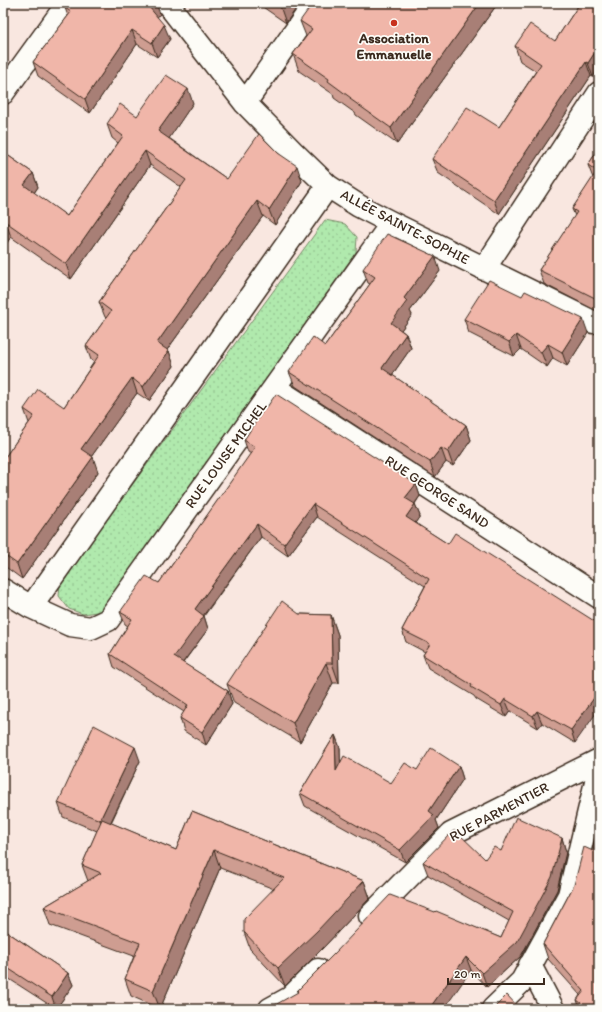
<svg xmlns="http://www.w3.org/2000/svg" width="602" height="1012" viewBox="0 0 602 1012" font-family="Itim,sans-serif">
  <defs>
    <pattern id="grass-dots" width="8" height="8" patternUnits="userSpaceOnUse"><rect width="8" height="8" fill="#b0e9ad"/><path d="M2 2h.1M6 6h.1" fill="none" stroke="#98c894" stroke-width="1.8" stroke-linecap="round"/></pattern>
  </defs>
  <rect width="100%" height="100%" fill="#f9e7e0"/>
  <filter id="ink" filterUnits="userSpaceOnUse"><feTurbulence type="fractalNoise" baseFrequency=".025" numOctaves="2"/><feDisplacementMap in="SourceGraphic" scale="8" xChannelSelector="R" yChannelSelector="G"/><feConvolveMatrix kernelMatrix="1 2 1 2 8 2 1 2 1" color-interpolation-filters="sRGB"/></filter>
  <g filter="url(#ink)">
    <path fill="url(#grass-dots)" stroke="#768a66" d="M325,220L345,224L357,237L356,252L103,611L83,614L69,609L59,596L60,584Z"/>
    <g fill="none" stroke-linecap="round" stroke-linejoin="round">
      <g stroke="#3b2a1e" stroke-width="25">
        <path id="minor" d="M167,3L245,103L294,153L328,186L359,206L392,223L593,322
          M3,93L68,3
          M245,103L315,3
          M484,269L599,93
          M275,388L599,597
          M3,590L31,607L70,625L91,628L108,620L392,223
          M31,607L328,186
          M370,916L451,834L599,760
          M530,965L553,1009
          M270,1009L290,998L318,970
          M493,1009L522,981L569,895L599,769"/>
      </g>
      <use href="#minor" stroke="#fdfcf7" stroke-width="22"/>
    </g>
    <path fill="#ce9d91" stroke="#3b2a1e" d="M44,3H53L50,7Z
      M68,3H156L160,14L157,17L170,39L157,57L137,44L90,113L38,76L33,62L68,16L65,8Z
      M257,3H300L286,23Z
      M498,3L397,144L356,115L355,113L334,98L333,94L299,71L293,54L306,36L300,21Z
      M580,3L593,77L591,76L499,214L438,173L432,159L499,127L536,71L520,61L515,46L555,41Z
      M193,103L169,138L227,179L302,181L275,225L263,216L167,350L169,351L174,366L149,401L137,393L91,457L98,472L22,579L3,565V460L29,423L24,409L64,407L94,362L91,360L86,346L106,318L105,317L99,302L181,187L150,165L71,279L11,237L3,248V152L33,173L38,187L34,193L67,216L118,143L112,138L107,124L137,116Z
      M599,148V312L544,284L539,270L575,216L572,209L593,178L588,165Z
      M363,269L440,271L410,311L412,315L401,330L406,334L411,348L392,375L466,425L471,440L453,466L446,462L435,477L295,386L289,372L325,346L370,284L368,283Z
      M464,319L588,333L567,366L553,358L547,367L521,349L514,356L469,333Z
      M244,440L416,484L420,496L415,504L420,516L415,523L448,544L599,624L575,743L542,723L538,728L510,711L506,717L476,699L474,696L428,668L423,655L425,652L406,642L402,630L425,586L317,517L288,556L261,537L204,616L208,629L183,663L228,691L232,704L206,745L184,731L180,718L184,712L114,667L110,654L128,626L125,624L120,612L159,583L251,454L248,452Z
      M299,614L331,615L338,635L339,683H333L300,742L234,703L227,684Z
      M335,735L340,748V763L391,783L417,770L459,766L463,779L436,820L439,828L405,862L305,806L300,793Z
      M140,761L111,823L176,850L192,811L364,881L370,898L323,948L285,986L250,949L244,932L274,889L220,868L160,1009L131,996L125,979L134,956L50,925L44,907L88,881L82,865L97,831L63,817L58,803Z
      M562,838L566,852L557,890L521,956L487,987L471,970L297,992V991L435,912L501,938L509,921L428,875L423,862L485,859L501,851Z
      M574,885L599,1009H580L577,1000L580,995L548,959L543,944Z
      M3,929L68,973L73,985L56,1009L3,975Z"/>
    <path fill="#a87f76" stroke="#3b2a1e" d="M48,3H53L50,7Z
      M152,3H156L160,14L154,21L149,7Z
      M282,3H300L286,23L280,6Z
      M480,3H498L397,144L391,128Z
      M164,25L170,39L157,57L152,43Z
      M132,30L137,44L90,113L85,99Z
      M599,46V68L593,77L588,63Z
      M586,62L591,76L499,214L494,200Z
      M188,89L193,103L164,146L158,131Z
      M145,151L150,165L71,279L66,264Z
      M297,166L302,181L275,225L269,210Z
      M33,173L38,187L29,200L24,185Z
      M257,201L263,216L162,357L157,343Z
      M6,222L11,237L3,248V226Z
      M435,256L440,271L410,311L412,315L396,337L391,323L404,298Z
      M596,297L599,304V308L595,298Z
      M583,319L588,333L567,366L562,352Z
      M406,334L411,348L387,382L382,368Z
      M516,335L521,349L514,356L509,342Z
      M548,344L553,358L547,367L541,352Z
      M169,351L174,366L149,401L143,387Z
      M132,378L137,393L86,464L81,449Z
      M466,425L471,440L453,466L448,452Z
      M441,448L446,462L435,477L430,462Z
      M93,457L98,472L22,579L17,564Z
      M416,484L420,496L410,510L405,498Z
      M313,504L317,517L288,556L284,544Z
      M415,504L420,516L411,529L406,517Z
      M257,524L261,537L200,620L204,616L208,629L178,669L174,657L195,609Z
      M331,615L338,635L339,683L332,663Z
      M326,663L333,683L300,742L293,723Z
      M228,691L232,704L206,745L202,732Z
      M599,691V709L575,743L571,730Z
      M505,699L510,711L506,717L501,705Z
      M537,711L542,723L538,728L533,716Z
      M335,735L340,748L341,784L336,771Z
      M135,747L140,761L105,834L100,820Z
      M459,766L463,779L436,820L439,828L405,862L400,850L429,811Z
      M562,838L566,852L557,890L521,956L487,987L482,973Z
      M214,850L220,868L160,1009L153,991Z
      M364,881L370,898L323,948L285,986L278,968Z
      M599,932V952L595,941Z
      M466,957L471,970L444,1009H429Z
      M68,973L73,985L56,1009L52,997Z"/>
    <path fill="#f0b6a9" stroke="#3b2a1e" d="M68,3H152L149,7L164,25L152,43L132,30L85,99L33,62L71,12L65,8Z
      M275,3H282L280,6Z
      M313,3H480L391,128L350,99L351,98L328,81L329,79L293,54L312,29L300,21Z
      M580,3H599V46L588,63L586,62L494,200L432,159L467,107L499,127L541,64L515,46L530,24L555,41Z
      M166,75L188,89L158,131L227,179L259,134L278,153L297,166L269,210L257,201L157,343L169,351L143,387L132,378L81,449L93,457L17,564L3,554V484L4,483L3,482V460L34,416L24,409L38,389L64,407L99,355L86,346L111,311L99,302L186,180L145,151L66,264L6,222L3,226V152L33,173L24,185L67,216L123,136L107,124L120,104L137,116Z
      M599,148V229L597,233L599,234V298L596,297L595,298L539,270L577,212L572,209L597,171L588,165Z
      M387,234L435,256L404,298L407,301L391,323L406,334L382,368L466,425L448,452L441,448L430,462L289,372L313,337L325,346L375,277L363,269Z
      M489,280L522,296L525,291L583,319L562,352L548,344L541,352L516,335L509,342L464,319Z
      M276,394L416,484L405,498L415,504L406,517L448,544L455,533L599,624V691L571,730L537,711L533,716L505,699L501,705L471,687L472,685L423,655L430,644L402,630L429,579L313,504L284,544L257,524L195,609L204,616L174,657L228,691L202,732L180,718L188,705L110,654L132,619L120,612L146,576L159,583L184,548L255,447L244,440L266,406L267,407Z
      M282,601L299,614L331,615L332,663H326L293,723L227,684Z
      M94,725L135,747L100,820L58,803Z
      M335,735L336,771L344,756L391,783L405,763L417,770L431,748L459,766L429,811L434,815L400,850L300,793Z
      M192,811L364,881L317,931L278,968L244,932V919L284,878L214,850L153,991L125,979L140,943L44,907L101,873L82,865L102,819L176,850Z
      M516,817L562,838L552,877L517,942L482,973L466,957L429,1009H268L298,992L297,991L336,952L390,895L435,912L436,911L501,938L513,912L423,862L453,831H456L485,859L494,847L501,851Z
      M599,824V932L595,941L599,947V1009H589L577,1000L584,991L543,944L574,885L584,847L593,851Z
      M3,929L68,973L52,997L3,965Z
      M507,995L520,1009H493Z"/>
  </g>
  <circle fill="#c8321e" stroke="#fdfcf7" stroke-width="1.5" cx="394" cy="23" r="4"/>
  <g text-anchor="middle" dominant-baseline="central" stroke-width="3.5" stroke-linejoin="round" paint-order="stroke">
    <g font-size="14" font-weight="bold" fill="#3b2a1e" stroke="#fdfcf7">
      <text x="394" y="38">Association<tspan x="394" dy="16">Emmanuelle</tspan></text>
    </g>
    <g font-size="14" fill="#3b2a1e" stroke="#fdfcf7">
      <text transform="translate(405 227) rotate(28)">ALLÉE SAINTE-SOPHIE</text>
      <text transform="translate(226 455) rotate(-54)">RUE LOUISE MICHEL</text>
      <text transform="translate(437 492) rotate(33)">RUE GEORGE SAND</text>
      <text transform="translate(499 812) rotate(-28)">RUE PARMENTIER</text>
    </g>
  </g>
  <rect width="602" height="1012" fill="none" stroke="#fdfcf7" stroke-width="16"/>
  <rect x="8" y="8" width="586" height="996" fill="none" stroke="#3b2a1e" stroke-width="1.5" filter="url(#ink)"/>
  <path d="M448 978v6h96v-6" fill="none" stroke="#3b2a1e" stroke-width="2"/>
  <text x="454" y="978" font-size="12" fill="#3b2a1e" stroke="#fdfcf7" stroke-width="3" paint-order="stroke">20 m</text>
</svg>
